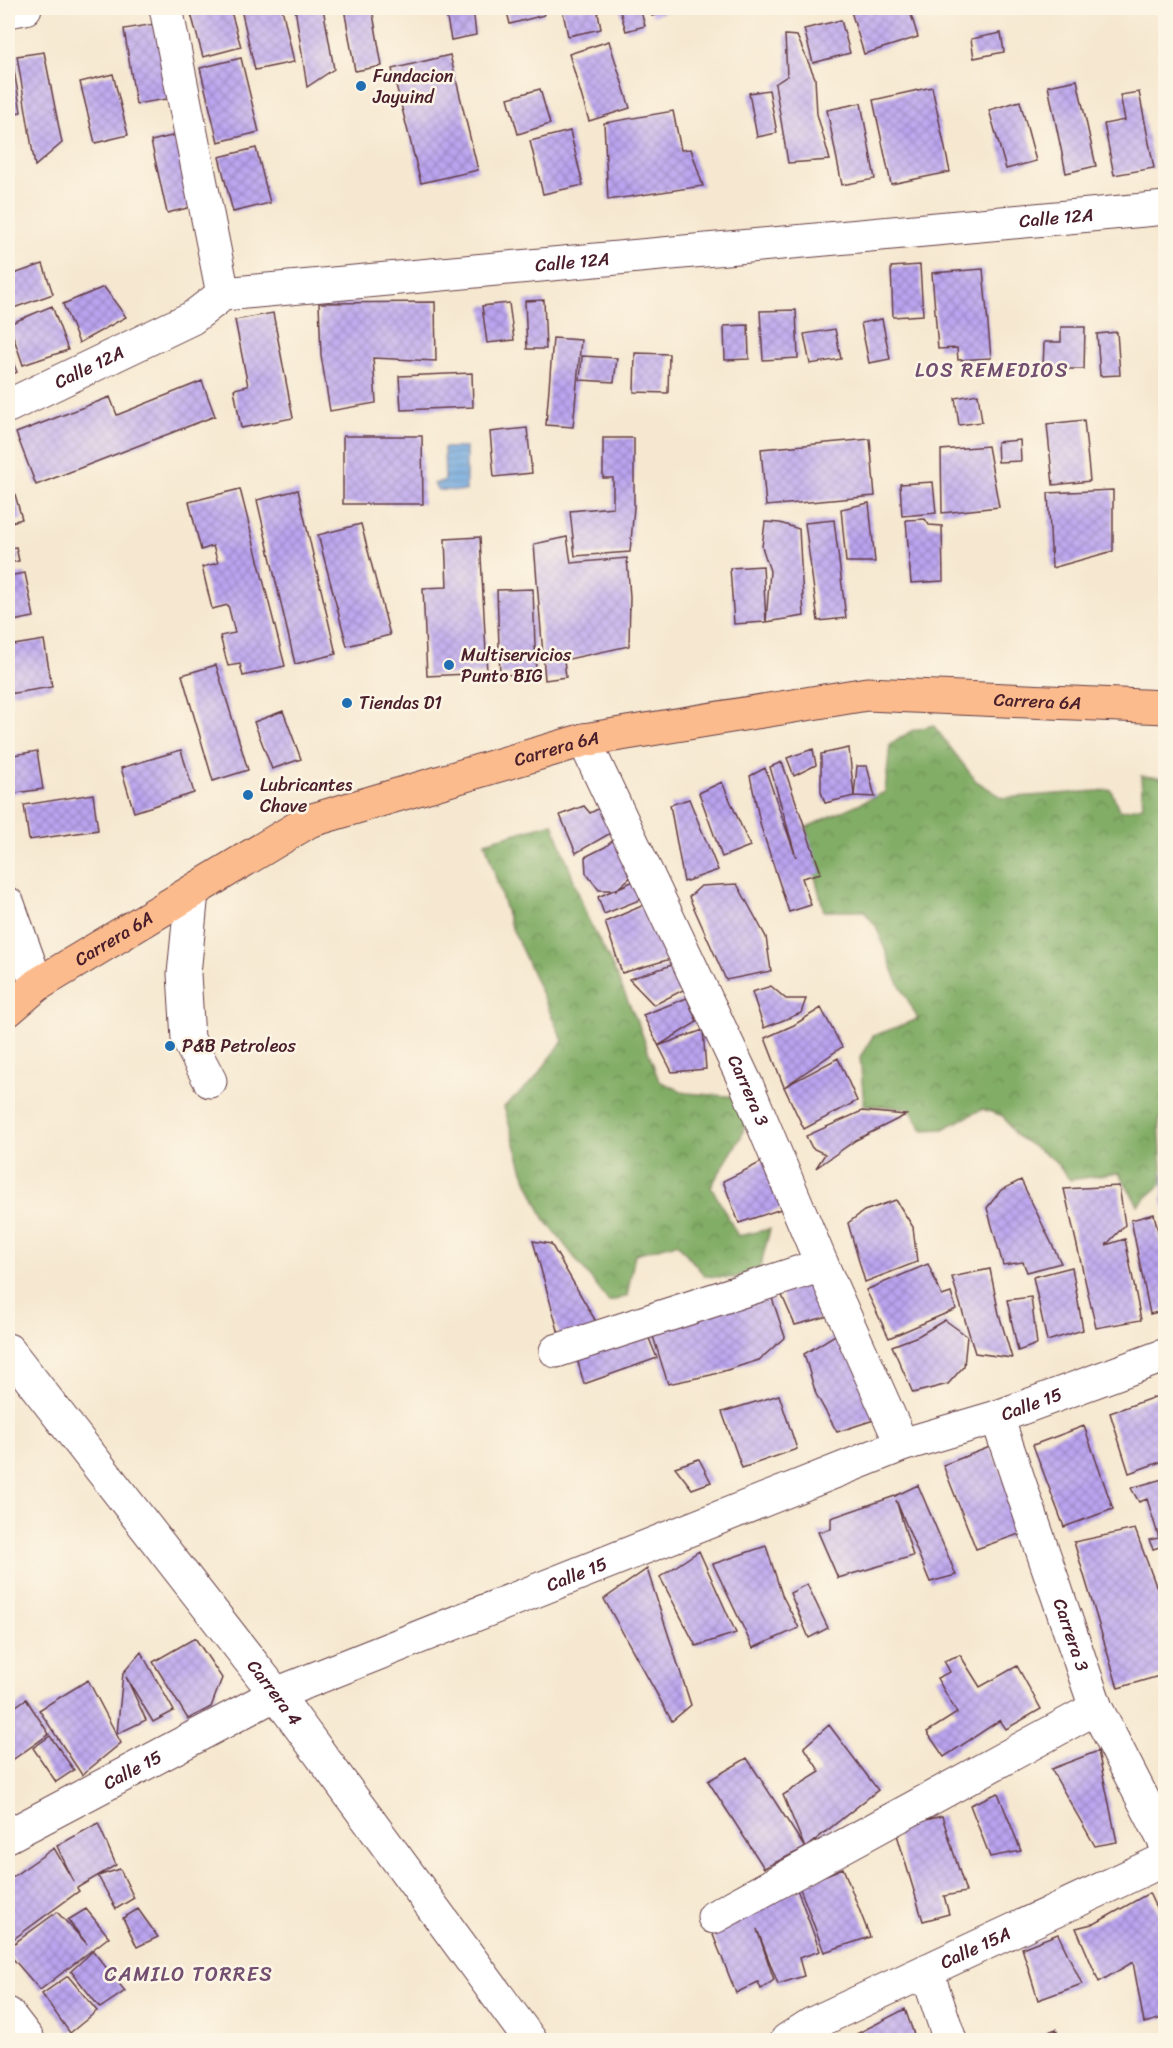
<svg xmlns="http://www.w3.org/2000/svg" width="1173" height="2048" viewBox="0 0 1173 2048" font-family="Sriracha,sans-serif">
  <defs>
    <pattern id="forest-crowns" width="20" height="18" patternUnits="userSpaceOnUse" patternTransform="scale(1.5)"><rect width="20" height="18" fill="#82ad66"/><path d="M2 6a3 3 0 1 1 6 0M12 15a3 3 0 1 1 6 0" fill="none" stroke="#6c8c54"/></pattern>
    <pattern id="water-rules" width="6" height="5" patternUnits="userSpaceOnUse" patternTransform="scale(1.5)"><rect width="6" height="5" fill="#6da6dd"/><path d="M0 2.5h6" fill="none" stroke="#5c87b3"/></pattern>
    <pattern id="building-cross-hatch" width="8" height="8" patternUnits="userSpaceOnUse" patternTransform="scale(1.5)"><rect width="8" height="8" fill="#bba4f0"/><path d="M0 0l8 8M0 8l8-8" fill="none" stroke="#9a85c3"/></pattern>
  </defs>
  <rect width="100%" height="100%" fill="#fcf5e5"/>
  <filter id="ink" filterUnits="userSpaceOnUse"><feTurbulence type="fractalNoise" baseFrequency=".0167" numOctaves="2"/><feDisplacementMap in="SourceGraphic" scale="12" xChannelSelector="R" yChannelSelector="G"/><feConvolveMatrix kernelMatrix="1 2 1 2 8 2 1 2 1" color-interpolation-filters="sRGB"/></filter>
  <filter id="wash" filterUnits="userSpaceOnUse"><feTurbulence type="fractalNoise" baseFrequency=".008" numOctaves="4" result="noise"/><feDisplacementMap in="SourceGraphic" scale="24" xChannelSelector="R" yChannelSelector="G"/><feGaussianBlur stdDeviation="1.35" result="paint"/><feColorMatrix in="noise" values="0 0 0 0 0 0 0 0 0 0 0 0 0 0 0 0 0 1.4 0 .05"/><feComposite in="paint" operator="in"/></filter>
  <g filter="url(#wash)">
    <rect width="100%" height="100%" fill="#f6e8d0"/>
    <path fill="url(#forest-crowns)" stroke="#666648" stroke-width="1.5" d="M933,725L976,781L1003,798L1111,790L1120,811L1143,806L1141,776L1165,778L1166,1117L1159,1119L1163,1183L1138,1205L1119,1173L1070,1180L1053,1159L1015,1135L1003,1116L982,1109L943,1129L923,1130L909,1108L864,1105L860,1057L873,1036L918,1019L896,978L876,926L864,911H824L814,873L807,827L885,792L890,745L911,731Z
      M553,823L587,917L610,961L640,1028L659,1081L686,1093L739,1097L747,1119L741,1137L711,1186L738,1236L770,1229L760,1268L734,1278L705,1276L677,1243L635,1254L627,1296L609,1302L544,1218L523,1171L504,1107L534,1080L563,1041L510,924L485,842Z"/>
    <path fill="url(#water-rules)" stroke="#5c6284" stroke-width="1.5" d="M444,448H466V491L438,490L434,484L445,480Z"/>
    <g id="blocks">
      <path fill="url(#building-cross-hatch)" d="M199,8H230L241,47L203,57L190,10Z
        M249,8H282L294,62L255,70L241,9Z
        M295,8H323L334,69L307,87Z
        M344,8H372L382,66L355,71Z
        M445,8H473L476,35L451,40Z
        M506,8H542L544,15L510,24Z
        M562,8H597L601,29L568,36Z
        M619,8H640L645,26L626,31Z
        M650,8H678L652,16Z
        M850,8H909L918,37L864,54Z
        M841,20L850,53L813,63L804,29Z
        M161,23L173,98L136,104L124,29Z
        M1001,33L1004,52L974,58L971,39Z
        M785,35L797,36L815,78L817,114L830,160L788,163L775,84L787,76Z
        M609,41L630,108L589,121L569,54Z
        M44,52L62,143L35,166L17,56Z
        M450,55L478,170L421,183L392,69Z
        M241,58L259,132L218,142L200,68Z
        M8,64H13L21,112L8,115Z
        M113,74L128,135L95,143L80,82Z
        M1077,80L1096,166L1066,173L1048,86Z
        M932,87L950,172L891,184L873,100Z
        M540,89L550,124L518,134L508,98Z
        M769,90L777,133L757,137L749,93Z
        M1139,92L1154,168L1114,175L1104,124L1125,120L1120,95Z
        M1020,101L1036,161L1006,169L989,110Z
        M861,103L875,179L842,185L827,110Z
        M673,111L681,150L691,149L703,186L608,200L604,123Z
        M570,131L583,185L543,194L530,141Z
        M184,133L200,205L167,213L151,141Z
        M256,148L270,203L233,212L219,157Z
        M43,264L53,294L8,310V276Z
        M920,265L923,315L893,317L891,267Z
        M983,269L991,358L958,360L957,348L938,349L932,273Z
        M104,287L126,317L79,343L63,304Z
        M544,300L546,349H527L525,301Z
        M435,302L436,361L373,358L376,403L330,411L321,355L319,303Z
        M509,303L514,340L487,343L482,306Z
        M52,306L68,350L23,365L9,324Z
        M796,310L798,358L763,360L760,311Z
        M273,313L293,418L241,428L234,389L248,386L235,320Z
        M882,319L890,359L869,363L861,323Z
        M748,325L749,359L725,360L724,326Z
        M1061,327H1085L1084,369H1043L1044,342H1061Z
        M835,329L841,359L810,364L804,334Z
        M1117,332L1120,375L1100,376L1097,334Z
        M553,338L581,340L573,427L546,425Z
        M8,350L17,372L8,376Z
        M635,353L669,354L668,393L634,392Z
        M582,356L617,358L614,382L580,380Z
        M472,373L473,407L401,410L399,376Z
        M202,381L215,416L36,485L16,433L110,397L117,415Z
        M978,394L982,422L959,425L955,398Z
        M1084,420L1090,481L1053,485L1047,424Z
        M527,428L532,473L494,477L490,432Z
        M343,436H422L423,504H343Z
        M603,438H634V507L630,552L575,556L570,511L613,507V478H603Z
        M870,439L875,496L766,506L761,449Z
        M1020,440L1021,461L998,462L997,442Z
        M988,446L999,507L942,513L941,450Z
        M8,470L22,519L8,523Z
        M933,482L936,513L902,516L900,484Z
        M240,489L285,666L243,676L240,664L228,666L220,636L235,633L228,605L212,609L202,567L218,563L213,546L201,550L189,502Z
        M298,490L336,654L295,664L257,500Z
        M1113,490V551L1052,568L1048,493Z
        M869,503L875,562H846L841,509Z
        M925,519L929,525L942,526L943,581L911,583L906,520Z
        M834,520L846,618L818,621L805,523Z
        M765,522L780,523L799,529L804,616L766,622L770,571L762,547Z
        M361,524L390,635L347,646L318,535Z
        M480,537L487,673L427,676L423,588L447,587L445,539Z
        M567,537L571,563L627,558L630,597L629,646L564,660L566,677L545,680L534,544Z
        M16,547L19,561L8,563V549Z
        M763,566L766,622L734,624L730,568Z
        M25,573L34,617L8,622V576Z
        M533,589L536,674L500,675L497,590Z
        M44,640L52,687L8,694V646Z
        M216,665L248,770L213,781L182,675Z
        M283,711L301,759L272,769L254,722Z
        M849,748L854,796L825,803L821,792V754Z
        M813,749L816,765L794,776L787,758Z
        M181,750L194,793L134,812L121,768Z
        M37,751L43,789L9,794L8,756Z
        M782,762L821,873L802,878L811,905L789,912L761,827L750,776L765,768L796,857L770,767Z
        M857,766H867L875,797L854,796Z
        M722,782L750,846L722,857L699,793Z
        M93,794L98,830L29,840L24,805Z
        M689,799L718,870L684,882L670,805Z
        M606,805L616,830L576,853L560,815L584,806L590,813Z
        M617,837L633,875L616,890H599L586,873L585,857L605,847Z
        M636,880L647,897L604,914L598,897Z
        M737,884L766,937L771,971L726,980L689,897L701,886Z
        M653,901L674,958L622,973L605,922Z
        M675,964L687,988L654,1005L629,979Z
        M771,986L786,999H806L801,1013L764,1028L752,992Z
        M687,998L697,1022L658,1046L703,1030L706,1069L672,1072L643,1015Z
        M821,1008L842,1047L784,1087L765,1038L794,1025Z
        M838,1058L857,1101L804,1129L784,1087Z
        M862,1111L906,1115L856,1140L816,1168L825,1154L812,1148L806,1136Z
        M766,1160L787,1207L739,1223L723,1181Z
        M1164,1171H1166L1165,1210L1162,1200Z
        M1021,1180L1061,1263L1027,1272L1023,1262L1003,1265L987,1208L1001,1190Z
        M1119,1186L1125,1225L1106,1245L1125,1239L1141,1320L1096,1328L1064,1189Z
        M896,1200L913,1227L917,1262L865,1282L848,1223L864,1211Z
        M1154,1214L1166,1266V1310L1150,1314L1131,1220Z
        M533,1241L551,1244L598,1325L563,1348Z
        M928,1264L942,1296L951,1293L956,1309L889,1338L866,1290Z
        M1072,1267L1083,1330L1047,1341L1033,1277Z
        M990,1269L999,1314L1012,1358L975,1353L952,1277Z
        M817,1278L829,1316L795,1325L780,1291Z
        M771,1295L785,1337L759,1360L711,1375L668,1384L652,1333Z
        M1031,1297L1037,1344L1018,1351L1007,1300Z
        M945,1320L967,1336L964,1366L948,1384L913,1393L892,1346L918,1336Z
        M646,1331L657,1358L584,1384L576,1355Z
        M840,1332L880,1418L837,1432L816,1394L804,1354Z
        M1166,1393V1468L1163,1461L1129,1473L1110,1413Z
        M779,1395L797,1449L742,1468L722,1412Z
        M1084,1426L1113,1509L1064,1527L1033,1445Z
        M990,1447L1028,1531L976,1549L943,1465Z
        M699,1459L711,1482L692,1489L675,1467Z
        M1166,1478V1545L1153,1549L1149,1540L1159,1538L1147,1499L1139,1502L1131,1488Z
        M918,1485L956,1575L930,1582L896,1500L913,1556L838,1578L818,1532L831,1529V1518L895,1496Z
        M1135,1529L1166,1613V1674L1118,1688L1074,1542Z
        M766,1546L782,1595L799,1628L753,1648L713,1564Z
        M699,1551L736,1633L696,1646L660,1577Z
        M647,1569L691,1705L672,1721L604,1599Z
        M807,1584L828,1628L809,1638L790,1593Z
        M195,1638L222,1678L211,1707L188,1719L153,1662Z
        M141,1652L174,1711L153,1722L126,1677L146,1720L117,1734L123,1673Z
        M960,1655L980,1687L1017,1666L1041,1709L1006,1729L1000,1720L944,1757L927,1732L957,1713L937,1678L950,1672L944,1661Z
        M88,1680L121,1743L82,1775L39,1710Z
        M26,1699L49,1734L8,1763V1712Z
        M829,1725L878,1790L805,1848L764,1868L708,1781L747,1758L805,1848L783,1795L820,1772L804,1747Z
        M50,1736L74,1770L56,1782L33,1748Z
        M1098,1751L1117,1842L1095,1846L1051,1769Z
        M998,1793L1021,1851L990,1857L970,1805Z
        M942,1816L966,1892L944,1896L949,1914L923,1921L895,1828Z
        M98,1823L116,1865L77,1888L79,1891L8,1943V1880L54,1848L74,1882L57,1846Z
        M843,1868L870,1937L824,1952L799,1886Z
        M120,1869L134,1898L116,1909L98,1876Z
        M797,1889L820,1951L799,1958L804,1976L778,1984L757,1929L774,1980L761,1989L758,1982L736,1993L711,1930Z
        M1149,1893L1166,1929V2017L1144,2023L1133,1962L1099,1982L1076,1928L1096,1923Z
        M86,1909L109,1937L40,1990L8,1953V1948L57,1912L87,1944L68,1920Z
        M138,1909L158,1937L137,1947L123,1918Z
        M1058,1934L1082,1984L1038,2000L1022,1948Z
        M93,1951L125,1991L100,2008L71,1971Z
        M68,1976L97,2011L70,2033L42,1994Z
        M905,2009L916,2040H845Z
        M1056,2029L1060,2040H1027Z"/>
    </g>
  </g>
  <g filter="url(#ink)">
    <use href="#blocks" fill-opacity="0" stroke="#643d44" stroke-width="1.5"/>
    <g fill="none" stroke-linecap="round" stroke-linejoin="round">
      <g stroke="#643d44" stroke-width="35">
        <g id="minor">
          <path d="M166,8L223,294"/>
          <path d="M8,11L25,8"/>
          <path id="s1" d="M8,406L192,318L223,294L1166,208"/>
          <path id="s2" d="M584,740L747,1086L822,1265L902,1445"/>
          <path d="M192,892L184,974L188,1039L210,1081"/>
          <path d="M8,904L37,985"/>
          <path id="s3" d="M8,1350L276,1694L530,2040"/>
          <path d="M556,1351L822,1265"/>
          <path id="s4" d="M997,1417L1096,1708L1166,1844"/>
          <path id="s5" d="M8,1836L276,1694L902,1445L997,1417L1166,1355"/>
          <path d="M714,1917L1096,1708"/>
          <path d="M927,1972L950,2040"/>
          <path d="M8,2014L28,2040"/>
          <path id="s6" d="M787,2040L812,2024L1166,1859"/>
        </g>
      </g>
      <g stroke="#643d44" stroke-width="35">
        <g id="highway">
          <path id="s7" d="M8,1010L37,985L309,821L584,740L867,694L1166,707"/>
        </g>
      </g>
      <use href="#minor" stroke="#fff" stroke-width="33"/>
      <use href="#highway" stroke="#fbbb8d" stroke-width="33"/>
    </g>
  </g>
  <g fill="#1f6fb2" stroke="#fcf5e5" stroke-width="2">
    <circle cx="361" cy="86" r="6"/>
    <circle cx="449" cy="665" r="6"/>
    <circle cx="347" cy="703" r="6"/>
    <circle cx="248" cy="795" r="6"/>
    <circle cx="170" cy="1046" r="6"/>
  </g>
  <g text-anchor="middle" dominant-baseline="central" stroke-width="5" stroke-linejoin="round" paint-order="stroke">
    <g font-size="18" fill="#4a1f2b" stroke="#fcf5e5" text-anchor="start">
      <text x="373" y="76">Fundacion<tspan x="373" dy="21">Jayuind</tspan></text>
      <text x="461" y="655">Multiservicios<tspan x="461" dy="21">Punto BIG</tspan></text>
      <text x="359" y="703">Tiendas D1</text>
      <text x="260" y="785">Lubricantes<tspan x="260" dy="21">Chave</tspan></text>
      <text x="182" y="1046">P&amp;B Petroleos</text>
    </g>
    <g font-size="18" fill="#4a1f2b" stroke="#fcf5e5">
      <text stroke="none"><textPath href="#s1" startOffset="1080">Calle 12A</textPath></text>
      <text stroke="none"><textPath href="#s1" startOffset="594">Calle 12A</textPath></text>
      <text stroke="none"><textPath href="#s1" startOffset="90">Calle 12A</textPath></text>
      <text stroke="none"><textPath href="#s7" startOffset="1100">Carrera 6A</textPath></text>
      <text stroke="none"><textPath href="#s7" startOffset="614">Carrera 6A</textPath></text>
      <text stroke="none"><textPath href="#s7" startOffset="128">Carrera 6A</textPath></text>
      <text stroke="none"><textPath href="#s2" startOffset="387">Carrera 3</textPath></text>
      <text stroke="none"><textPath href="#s5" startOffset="1113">Calle 15</textPath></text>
      <text stroke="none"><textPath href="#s5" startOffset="627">Calle 15</textPath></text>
      <text stroke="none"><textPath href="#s4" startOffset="230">Carrera 3</textPath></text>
      <text stroke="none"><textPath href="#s3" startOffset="434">Carrera 4</textPath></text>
      <text stroke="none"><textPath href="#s5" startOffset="141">Calle 15</textPath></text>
      <text stroke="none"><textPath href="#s6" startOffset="210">Calle 15A</textPath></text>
    </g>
    <g font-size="20" letter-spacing="1.5" fill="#724e70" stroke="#fcf5e5">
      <text x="992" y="370">LOS REMEDIOS</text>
      <text x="189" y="1974">CAMILO TORRES</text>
    </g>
  </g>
  <rect width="1173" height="2048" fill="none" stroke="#fcf5e5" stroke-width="30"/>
</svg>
